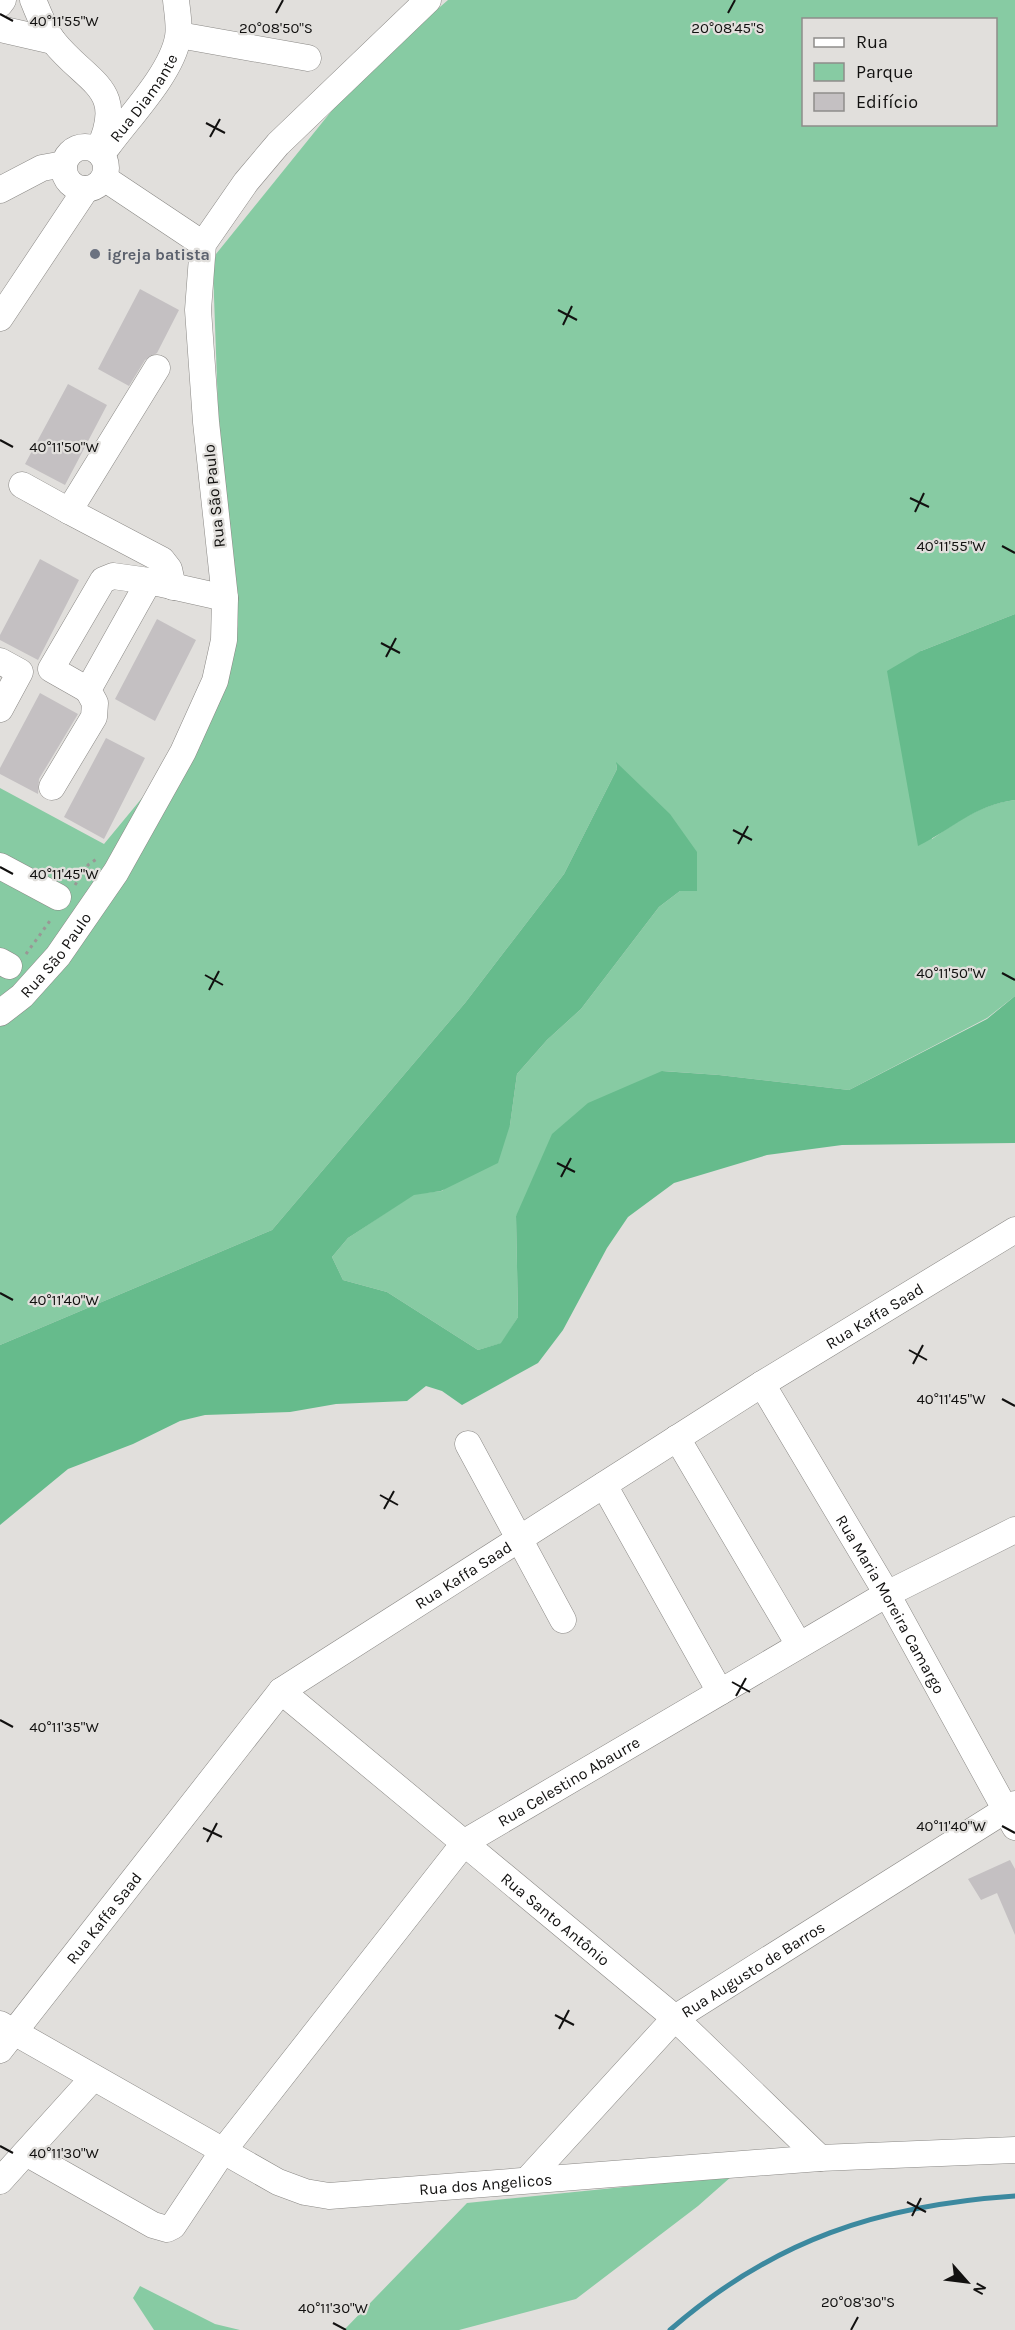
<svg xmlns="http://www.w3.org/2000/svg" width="1015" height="2330" viewBox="0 0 1015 2330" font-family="Karla,sans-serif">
  <rect width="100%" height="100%" fill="#e1dfdc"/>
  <path fill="#87cba3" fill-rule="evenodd" d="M448,0H1015V614L921,651L932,839C958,821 982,804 1015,800V996L987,1018L849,1090L719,1075L663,1071L516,1216L518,1317L502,1343L478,1350L387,1292L343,1280L332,1257L348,1238L414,1194L442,1191L510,1125L517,1074L547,1040L581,1009L659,907L680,891L616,763L617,769L564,874L465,1003L272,1230L0,1345V788L104,844L209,717L238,625L218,409L213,269L216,254L359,77ZM804,20H996V124H804Z
    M732,2176L698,2206L576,2299L459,2330H344L467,2203Z
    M140,2286L215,2324L240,2330H154L133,2298Z"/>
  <path fill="#66bb8c" d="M1015,614V800C974,805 953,829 918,846L887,671L921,651Z
    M616,762L670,814L697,852V891H680L659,907L581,1009L547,1040L517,1074L510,1125L498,1163L441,1191L414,1195L348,1238L332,1257L343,1280L387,1292L478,1350L501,1343L518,1317L516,1216L552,1134L588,1103L662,1071L719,1075L849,1090L987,1019L1015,996V1143L842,1145L767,1155L674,1183L628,1217L607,1248L563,1330L538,1363L462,1405L442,1391L426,1386L407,1401L336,1404L290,1412L205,1415L180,1421L133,1444L68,1469L0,1525V1345L272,1230L465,1003L564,874L617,769Z"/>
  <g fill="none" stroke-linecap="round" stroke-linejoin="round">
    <path stroke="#3c899f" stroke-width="5" d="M670,2330C773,2240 880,2205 1015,2196"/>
  </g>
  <path fill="#c4c0c2" d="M140,289L179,310L157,353L145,360L129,386L98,369Z
    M68,384L107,405L65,485L25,464Z
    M40,559L79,580L38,660L0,640V635Z
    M157,619L196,640L155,721L115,699Z
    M40,693L78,714L39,779L38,794L0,774V768Z
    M106,738L145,758L104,839L64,817Z
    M1010,1860L1015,1869V1935L997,1893L981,1900L968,1879Z"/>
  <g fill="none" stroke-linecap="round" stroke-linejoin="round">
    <g stroke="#8a8885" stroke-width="27">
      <g id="minor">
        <path d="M33,0C39,14 45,31 54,42C88,84 128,88 98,151"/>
        <path d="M0,4L3,0"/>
        <path d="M0,29L53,41"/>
        <path d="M179,35L308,58"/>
        <path id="s1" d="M108,146C129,117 172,73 178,37C180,26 177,11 176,0"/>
        <circle cx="85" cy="168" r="21"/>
        <path d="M104,178L203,244"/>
        <path d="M0,190L42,168L64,164"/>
        <path d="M0,318L86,189"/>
        <path d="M157,368L69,511L162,560L169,569L173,587"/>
        <path d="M22,485L69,511"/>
        <path d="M0,661L20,672L0,709"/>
        <path d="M88,690L51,669L103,580L113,576L149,581"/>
        <path d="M52,787L94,717L95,703L88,690L149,581L225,598"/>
        <path d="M0,866L58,897"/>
        <path d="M0,961L9,966"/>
        <path id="s2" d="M0,1013L22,996L58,956L116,872L183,752L215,681L224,640L225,598L206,422L198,310L203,244L246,182L278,144L428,0"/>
        <path id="s3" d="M762,1384L887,1594L1015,1827"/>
        <path d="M677,1438L799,1645"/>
        <path d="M468,1444L563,1620"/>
        <path d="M604,1485L720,1692"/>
        <path id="s4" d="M281,1691L675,2018L820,2158"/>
        <path id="s5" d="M0,2024L278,2182L305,2192L329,2196L820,2158L1015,2150"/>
        <path id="s6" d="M0,2050L281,1691L762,1384L1015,1230"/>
        <path id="s7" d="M26,2153L153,2225L167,2229L173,2226L223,2151L465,1842L887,1594L1015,1530"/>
        <path id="s8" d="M528,2179L675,2018L1015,1804"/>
        <path d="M0,2181L93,2078"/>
      </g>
    </g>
    <path stroke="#999795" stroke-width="3" stroke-dasharray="3 4.5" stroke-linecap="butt" d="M75,885L88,865L98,858
      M26,954L52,918"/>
    <use href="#minor" stroke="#fff" stroke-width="26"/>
  </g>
  <path fill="none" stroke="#121110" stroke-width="2" d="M276,13L283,0M728,13L735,0M0,14L13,21M206,123L225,133M210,137L220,119M558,310L577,320M563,325L572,306M0,440L13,447M910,498L929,507M915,512L924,493M1002,546L1015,553M381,643L400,653M386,657L396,638M733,830L752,840M738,844L748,826M0,867L13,874M1002,973L1015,980M205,975L223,985M209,990L219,971M557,1163L575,1172M561,1177L571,1158M0,1293L13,1300M909,1350L927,1360M913,1364L923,1345M1002,1399L1015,1406M380,1495L398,1505M384,1509L394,1491M732,1682L750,1692M736,1696L746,1678M0,1720L13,1727M1002,1826L1015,1833M203,1828L222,1837M207,1842L217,1823M555,2015L574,2025M559,2029L569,2010M0,2146L13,2153M907,2202L926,2212M912,2216L921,2198M333,2323L346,2330M851,2330L858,2317"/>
  <circle fill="#6b7280" stroke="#e1dfdc" stroke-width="2" cx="95" cy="254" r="6"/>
  <g text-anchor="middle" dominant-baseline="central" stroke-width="4.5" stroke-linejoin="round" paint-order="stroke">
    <g font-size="16" fill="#121110" stroke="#e1dfdc">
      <text stroke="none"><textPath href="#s1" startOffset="60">Rua Diamante</textPath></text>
      <text transform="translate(214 496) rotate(-96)">Rua São Paulo</text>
      <text stroke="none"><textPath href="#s2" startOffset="81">Rua São Paulo</textPath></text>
      <text stroke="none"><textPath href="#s6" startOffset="1158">Rua Kaffa Saad</textPath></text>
      <text stroke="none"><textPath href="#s6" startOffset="672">Rua Kaffa Saad</textPath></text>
      <text stroke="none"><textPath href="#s3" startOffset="255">Rua Maria Moreira Camargo</textPath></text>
      <text stroke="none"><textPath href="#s7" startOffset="770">Rua Celestino Abaurre</textPath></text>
      <text stroke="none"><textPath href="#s6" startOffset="168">Rua Kaffa Saad</textPath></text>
      <text stroke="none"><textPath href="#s4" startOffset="357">Rua Santo Antônio</textPath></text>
      <text stroke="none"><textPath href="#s8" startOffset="310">Rua Augusto de Barros</textPath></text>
      <text stroke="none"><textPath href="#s5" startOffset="530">Rua dos Angelicos</textPath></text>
    </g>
    <g font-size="16" font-weight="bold" fill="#5b616d" stroke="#e1dfdc" text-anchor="start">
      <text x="107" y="254">igreja batista</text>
    </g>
  </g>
  <g font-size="15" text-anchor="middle" fill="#121110" stroke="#e1dfdc" stroke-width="4.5" stroke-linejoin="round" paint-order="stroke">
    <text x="64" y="26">40°11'55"W</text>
    <text x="276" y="33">20°08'50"S</text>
    <text x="728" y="33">20°08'45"S</text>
    <text x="64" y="452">40°11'50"W</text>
    <text x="951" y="551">40°11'55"W</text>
    <text x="64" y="879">40°11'45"W</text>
    <text x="951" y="978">40°11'50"W</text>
    <text x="64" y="1305">40°11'40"W</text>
    <text x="951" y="1404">40°11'45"W</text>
    <text x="64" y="1732">40°11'35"W</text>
    <text x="951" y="1831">40°11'40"W</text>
    <text x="64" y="2158">40°11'30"W</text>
    <text x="858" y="2307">20°08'30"S</text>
    <text x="333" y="2313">40°11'30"W</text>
  </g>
  <rect x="802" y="18" width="195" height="108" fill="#e1dfdc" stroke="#8e8d8a" stroke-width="1.5"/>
  <rect x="814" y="38" width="30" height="9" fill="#ffffff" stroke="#8e8d8a" stroke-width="1.5"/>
  <text x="856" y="48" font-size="18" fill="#121110">Rua</text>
  <rect x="814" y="63" width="30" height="18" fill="#87cba3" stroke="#8e8d8a" stroke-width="1.5"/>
  <text x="856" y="78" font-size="18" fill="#121110">Parque</text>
  <rect x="814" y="93" width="30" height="18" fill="#c4c0c2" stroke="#8e8d8a" stroke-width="1.5"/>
  <text x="856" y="108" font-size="18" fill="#121110">Edifício</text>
  <g transform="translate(967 2282) rotate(118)" stroke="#e1dfdc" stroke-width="4.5" paint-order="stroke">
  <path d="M0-4.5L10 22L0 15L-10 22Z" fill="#121110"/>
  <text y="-9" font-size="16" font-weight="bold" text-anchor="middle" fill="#121110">N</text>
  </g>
</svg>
